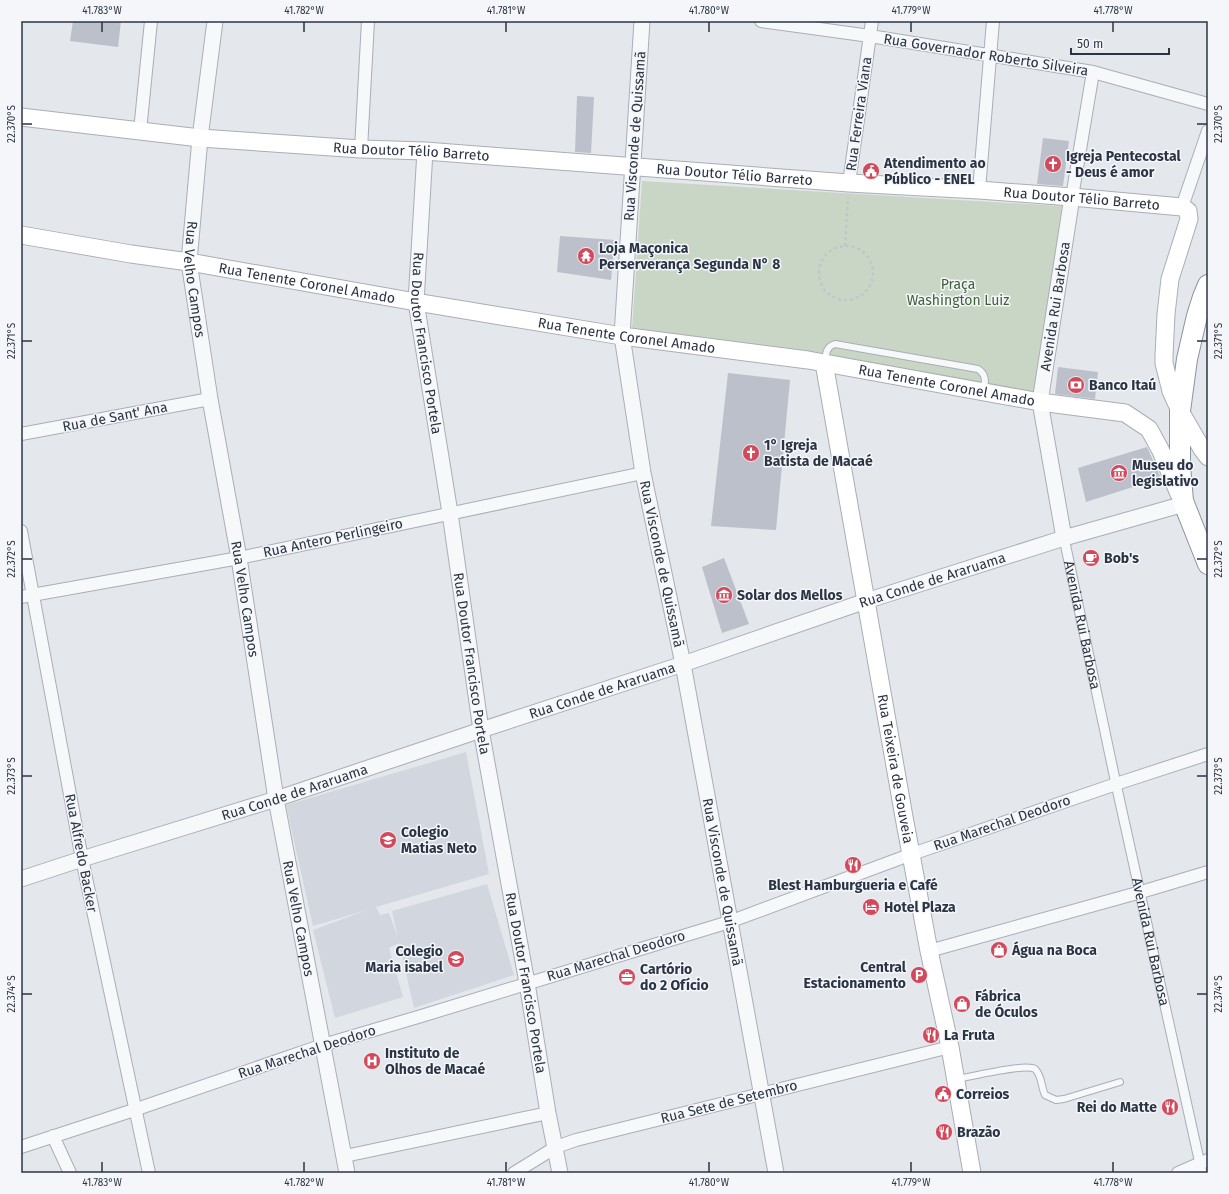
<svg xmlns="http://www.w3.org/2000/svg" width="1229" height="1194" viewBox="0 0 1229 1194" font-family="'Fira Sans',sans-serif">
  <rect width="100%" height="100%" fill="#e4e7ec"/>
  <path fill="#d2d6de" d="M466,752L489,874L376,907L380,915L389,913L398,938L392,911L487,884L514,975L414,1008L399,943L389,948L403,997L335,1018L313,930L367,910L313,926L286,805Z"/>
  <path fill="#c9d6c5" d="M642,181L1062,206L1039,399L632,330Z"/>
  <path fill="#bbc0ca" d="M73,21H121L118,47L70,41Z
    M577,96L594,97L591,153L575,152Z
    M1043,138L1069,141L1063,186L1037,184Z
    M560,236L615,240L611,280L557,272Z
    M1058,367L1098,372L1095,399L1055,394Z
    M728,373L790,380L776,530L711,526Z
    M1147,447L1161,478L1086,502L1078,468Z
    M724,558L749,624L722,633L702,567Z"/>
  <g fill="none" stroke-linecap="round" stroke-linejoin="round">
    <g stroke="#a9aeb7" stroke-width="8">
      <path id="service" d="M825,362C826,353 826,347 835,344L978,369C987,375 985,382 984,391
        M957,1079C970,1077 1026,1063 1035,1069C1042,1075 1041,1087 1045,1095L1056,1100L1064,1099L1120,1082"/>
    </g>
    <g stroke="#a9aeb7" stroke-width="11">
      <g id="pedestrian">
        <path id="s1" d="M1064,538L1116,784L1202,1173"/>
      </g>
    </g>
    <g stroke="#a9aeb7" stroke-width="14">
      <path id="minor" d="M761,21L870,36L1093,72L1208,104
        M140,131L151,21
        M361,149L368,21
        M849,183L872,21
        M979,190L993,21
        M1072,197L1093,72
        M1182,207L1208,131
        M21,434L210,399
        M21,531L82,859L149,1173
        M21,597L239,558L643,473
        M929,951L1141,892L1208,872
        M53,1136L70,1173
        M21,1147L134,1110L323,1045L418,1017L729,922L912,854L1116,784L1208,754
        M345,1156L548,1113
        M514,1173L556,1147L576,1140L950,1047
        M1178,1173L1208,1160"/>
    </g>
    <g stroke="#a9aeb7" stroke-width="17">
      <g id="tertiary">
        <path id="s2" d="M215,21L200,138L189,262L210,399L239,558L276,799L347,1173"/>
        <path id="s3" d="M642,21L622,336L643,473L683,664L776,1173"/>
        <path id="s4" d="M425,151L416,302L450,513L481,730L527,983L548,1113L560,1173"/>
        <path id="s5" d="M1064,538L1040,402L1072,197"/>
        <path id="s6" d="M21,879L82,859L276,799L481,730L683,664L866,601L1064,538L1184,504"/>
      </g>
    </g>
    <g stroke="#a9aeb7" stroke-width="19">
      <g id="secondary">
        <path id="s7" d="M21,117L200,138L361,149L425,151L849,183L979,190L1072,197L1182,207L1188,211L1189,219L1170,279L1166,314L1164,356V363L1171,391L1180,411L1202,449L1208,457"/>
        <path id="s8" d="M21,235L131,254L189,262L416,302L622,336L808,360L1040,402L1125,413L1149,429L1161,451L1179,494"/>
        <path id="s9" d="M824,363L904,817L929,951L950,1047L972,1173"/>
      </g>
    </g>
    <g stroke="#8b94a3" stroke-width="22">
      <path id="trunk" d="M1208,285L1203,297L1197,316L1187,359L1180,411V465L1183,501L1208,564"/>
    </g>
    <path stroke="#c2c5cb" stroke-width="2.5" stroke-dasharray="3 3" stroke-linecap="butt" d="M819 273a27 27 0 1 1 54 0a27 27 0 1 1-54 0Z
      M845,246L848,197"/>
    <use href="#service" stroke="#f7f8fa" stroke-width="6"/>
    <use href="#pedestrian" stroke="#f7f8fa" stroke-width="9"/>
    <use href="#minor" stroke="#f7f8fa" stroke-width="12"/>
    <use href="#tertiary" stroke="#f7f8fa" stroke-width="15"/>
    <use href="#secondary" stroke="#fff" stroke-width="17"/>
    <use href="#trunk" stroke="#fff" stroke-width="20"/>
  </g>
  <path fill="none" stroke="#2b3445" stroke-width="1.5" d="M102,22V32M304,22V32M506,22V32M709,22V32M911,22V32M1113,22V32M22,124H32M1197,124H1207M22,341H32M1197,341H1207M22,559H32M1197,559H1207M22,776H32M1197,776H1207M22,994H32M1197,994H1207M102,1162V1172M304,1162V1172M506,1162V1172M709,1162V1172M911,1162V1172M1113,1162V1172"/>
  <defs>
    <g id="church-disc" transform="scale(0.9)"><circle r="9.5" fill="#d1495b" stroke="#f4f6f9"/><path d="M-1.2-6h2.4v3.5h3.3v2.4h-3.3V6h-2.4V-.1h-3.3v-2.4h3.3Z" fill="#fff"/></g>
    <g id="civic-disc" transform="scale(0.9)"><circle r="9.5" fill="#d1495b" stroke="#f4f6f9"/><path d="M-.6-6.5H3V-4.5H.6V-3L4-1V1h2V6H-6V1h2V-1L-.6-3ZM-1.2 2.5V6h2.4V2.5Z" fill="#fff"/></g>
    <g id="temple-disc" transform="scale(0.9)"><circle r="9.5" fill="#d1495b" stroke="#f4f6f9"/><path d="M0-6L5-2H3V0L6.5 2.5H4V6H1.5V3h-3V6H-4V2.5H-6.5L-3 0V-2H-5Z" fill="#fff"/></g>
    <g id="bank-disc" transform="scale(0.9)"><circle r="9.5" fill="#d1495b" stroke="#f4f6f9"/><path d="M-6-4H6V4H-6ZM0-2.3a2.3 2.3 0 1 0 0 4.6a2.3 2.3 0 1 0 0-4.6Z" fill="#fff"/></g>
    <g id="museum-disc" transform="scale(0.9)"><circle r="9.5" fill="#d1495b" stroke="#f4f6f9"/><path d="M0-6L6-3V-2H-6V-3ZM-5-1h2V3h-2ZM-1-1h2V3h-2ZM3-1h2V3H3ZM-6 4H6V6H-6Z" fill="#fff"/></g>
    <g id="cafe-disc" transform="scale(0.9)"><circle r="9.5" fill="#d1495b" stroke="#f4f6f9"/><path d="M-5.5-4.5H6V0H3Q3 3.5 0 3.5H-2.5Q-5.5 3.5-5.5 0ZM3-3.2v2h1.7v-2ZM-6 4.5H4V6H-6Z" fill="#fff"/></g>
    <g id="school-disc" transform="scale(0.9)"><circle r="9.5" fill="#d1495b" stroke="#f4f6f9"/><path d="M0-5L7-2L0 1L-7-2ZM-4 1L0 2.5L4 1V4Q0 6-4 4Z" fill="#fff"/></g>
    <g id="restaurant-disc" transform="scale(0.9)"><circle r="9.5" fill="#d1495b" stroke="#f4f6f9"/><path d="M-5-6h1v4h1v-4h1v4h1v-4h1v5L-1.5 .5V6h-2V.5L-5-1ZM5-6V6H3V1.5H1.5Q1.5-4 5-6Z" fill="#fff"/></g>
    <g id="hotel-disc" transform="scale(0.9)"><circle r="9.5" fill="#d1495b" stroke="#f4f6f9"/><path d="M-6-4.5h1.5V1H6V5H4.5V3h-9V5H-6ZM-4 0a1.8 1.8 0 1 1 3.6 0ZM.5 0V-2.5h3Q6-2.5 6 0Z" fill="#fff"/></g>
    <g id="shop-disc" transform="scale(0.9)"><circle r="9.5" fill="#d1495b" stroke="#f4f6f9"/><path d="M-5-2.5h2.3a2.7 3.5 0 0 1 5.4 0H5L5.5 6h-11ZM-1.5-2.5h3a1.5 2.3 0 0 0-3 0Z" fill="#fff"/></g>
    <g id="parking-disc" transform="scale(0.9)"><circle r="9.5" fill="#d1495b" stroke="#f4f6f9"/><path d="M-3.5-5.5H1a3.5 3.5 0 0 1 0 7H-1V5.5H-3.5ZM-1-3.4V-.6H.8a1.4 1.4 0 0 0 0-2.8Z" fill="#fff"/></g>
    <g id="office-disc" transform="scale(0.9)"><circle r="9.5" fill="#d1495b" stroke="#f4f6f9"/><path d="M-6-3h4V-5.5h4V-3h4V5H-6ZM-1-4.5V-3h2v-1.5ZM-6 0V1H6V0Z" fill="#fff"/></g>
    <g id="hospital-disc" transform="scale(0.9)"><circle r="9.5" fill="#d1495b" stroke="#f4f6f9"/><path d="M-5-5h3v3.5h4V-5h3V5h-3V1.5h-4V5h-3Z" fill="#fff"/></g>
  </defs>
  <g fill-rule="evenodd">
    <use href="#church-disc" x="1053" y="164"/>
    <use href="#civic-disc" x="871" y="171"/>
    <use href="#temple-disc" x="586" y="256"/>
    <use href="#bank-disc" x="1076" y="385"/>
    <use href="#church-disc" x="751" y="453"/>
    <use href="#museum-disc" x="1119" y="473"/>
    <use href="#cafe-disc" x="1091" y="558"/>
    <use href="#museum-disc" x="724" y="595"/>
    <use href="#school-disc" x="388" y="840"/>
    <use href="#restaurant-disc" x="853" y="865"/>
    <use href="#hotel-disc" x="871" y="907"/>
    <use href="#shop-disc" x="999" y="950"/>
    <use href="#school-disc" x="456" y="959"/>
    <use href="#parking-disc" x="919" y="975"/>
    <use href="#office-disc" x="627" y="977"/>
    <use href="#shop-disc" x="962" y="1004"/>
    <use href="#restaurant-disc" x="931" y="1035"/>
    <use href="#hospital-disc" x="372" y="1061"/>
    <use href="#civic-disc" x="943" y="1094"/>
    <use href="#restaurant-disc" x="1170" y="1107"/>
    <use href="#restaurant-disc" x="944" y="1132"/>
  </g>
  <g text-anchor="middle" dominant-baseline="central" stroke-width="3" stroke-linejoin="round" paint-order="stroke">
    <g font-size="14" fill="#2b3445" stroke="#f4f6f9">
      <text transform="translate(986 55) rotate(9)">Rua Governador Roberto Silveira</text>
      <text transform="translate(859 114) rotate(-82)">Rua Ferreira Viana</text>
      <text transform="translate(635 136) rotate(-86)">Rua Visconde de Quissamã</text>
      <text stroke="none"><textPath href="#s7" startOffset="392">Rua Doutor Télio Barreto</textPath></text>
      <text stroke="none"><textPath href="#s7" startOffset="716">Rua Doutor Télio Barreto</textPath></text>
      <text stroke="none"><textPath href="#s7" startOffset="1064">Rua Doutor Télio Barreto</textPath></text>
      <text stroke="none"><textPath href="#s2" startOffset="260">Rua Velho Campos</textPath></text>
      <text stroke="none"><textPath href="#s8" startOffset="290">Rua Tenente Coronel Amado</textPath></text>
      <text stroke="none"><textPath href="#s5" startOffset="235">Avenida Rui Barbosa</textPath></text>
      <text stroke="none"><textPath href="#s8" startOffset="614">Rua Tenente Coronel Amado</textPath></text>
      <text stroke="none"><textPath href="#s4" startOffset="193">Rua Doutor Francisco Portela</textPath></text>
      <text stroke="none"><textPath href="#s8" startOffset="938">Rua Tenente Coronel Amado</textPath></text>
      <text transform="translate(115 417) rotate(-11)">Rua de Sant' Ana</text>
      <text transform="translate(333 538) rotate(-12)">Rua Antero Perlingeiro</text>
      <text stroke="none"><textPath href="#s3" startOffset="547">Rua Visconde de Quissamã</textPath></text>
      <text stroke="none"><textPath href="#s6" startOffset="959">Rua Conde de Araruama</textPath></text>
      <text stroke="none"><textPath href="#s2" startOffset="584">Rua Velho Campos</textPath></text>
      <text stroke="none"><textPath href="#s1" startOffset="89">Avenida Rui Barbosa</textPath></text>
      <text stroke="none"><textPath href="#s4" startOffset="517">Rua Doutor Francisco Portela</textPath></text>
      <text stroke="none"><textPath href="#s6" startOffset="611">Rua Conde de Araruama</textPath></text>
      <text stroke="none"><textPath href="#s9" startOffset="412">Rua Teixeira de Gouveia</textPath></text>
      <text stroke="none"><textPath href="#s6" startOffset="287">Rua Conde de Araruama</textPath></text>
      <text transform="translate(1002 823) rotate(-19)">Rua Marechal Deodoro</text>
      <text transform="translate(81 853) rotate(79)">Rua Alfredo Backer</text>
      <text stroke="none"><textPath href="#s3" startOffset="871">Rua Visconde de Quissamã</textPath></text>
      <text stroke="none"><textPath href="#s2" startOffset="908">Rua Velho Campos</textPath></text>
      <text stroke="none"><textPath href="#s1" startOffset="413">Avenida Rui Barbosa</textPath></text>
      <text transform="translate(616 956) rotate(-17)">Rua Marechal Deodoro</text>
      <text stroke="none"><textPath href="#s4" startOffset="841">Rua Doutor Francisco Portela</textPath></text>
      <text transform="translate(307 1052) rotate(-18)">Rua Marechal Deodoro</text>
      <text transform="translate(729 1102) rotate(-14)">Rua Sete de Setembro</text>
    </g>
    <g font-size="14" font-weight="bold" fill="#2b3445" stroke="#f4f6f9" text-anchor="start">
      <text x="1066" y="156">Igreja Pentecostal<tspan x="1066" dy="16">- Deus é amor</tspan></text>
      <text x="884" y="163">Atendimento ao<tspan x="884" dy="16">Público - ENEL</tspan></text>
      <text x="599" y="248">Loja Maçonica<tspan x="599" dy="16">Perserverança Segunda N° 8</tspan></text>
      <text x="1089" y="385">Banco Itaú</text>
      <text x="764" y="445">1° Igreja<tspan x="764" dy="16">Batista de Macaé</tspan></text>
      <text x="1132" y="465">Museu do<tspan x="1132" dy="16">legislativo</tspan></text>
      <text x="1104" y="558">Bob's</text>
      <text x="737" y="595">Solar dos Mellos</text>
      <text x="401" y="832">Colegio<tspan x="401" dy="16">Matias Neto</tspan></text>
      <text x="853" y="885" text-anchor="middle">Blest Hamburgueria e Café</text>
      <text x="884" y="907">Hotel Plaza</text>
      <text x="1012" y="950">Água na Boca</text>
      <text x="443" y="951" text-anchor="end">Colegio<tspan x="443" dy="16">Maria isabel</tspan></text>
      <text x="906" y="967" text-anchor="end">Central<tspan x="906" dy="16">Estacionamento</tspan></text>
      <text x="640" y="969">Cartório<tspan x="640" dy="16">do 2 Ofício</tspan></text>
      <text x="975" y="996">Fábrica<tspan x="975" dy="16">de Óculos</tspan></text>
      <text x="944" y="1035">La Fruta</text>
      <text x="385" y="1053">Instituto de<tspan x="385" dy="16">Olhos de Macaé</tspan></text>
      <text x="956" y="1094">Correios</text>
      <text x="1157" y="1107" text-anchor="end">Rei do Matte</text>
      <text x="957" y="1132">Brazão</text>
    </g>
    <g font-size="14" fill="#3f6138" stroke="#f4f6f9">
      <text x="958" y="284">Praça<tspan x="958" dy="16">Washington Luiz</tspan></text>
    </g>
  </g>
  <rect width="1229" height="1194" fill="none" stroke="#f4f6f9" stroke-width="44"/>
  <path d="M1071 48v6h98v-6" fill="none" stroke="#2b3445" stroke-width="2"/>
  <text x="1077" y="48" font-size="12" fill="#2b3445" stroke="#f4f6f9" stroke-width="3" paint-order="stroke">50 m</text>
  <rect x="22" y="22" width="1185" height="1150" fill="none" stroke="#2b3445" stroke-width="1.5"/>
  <g font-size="10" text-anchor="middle" fill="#2b3445">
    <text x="102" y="14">41.783°W</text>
    <text x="304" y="14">41.782°W</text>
    <text x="506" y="14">41.781°W</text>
    <text x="709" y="14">41.780°W</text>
    <text x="911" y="14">41.779°W</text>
    <text x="1113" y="14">41.778°W</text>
    <text transform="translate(11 124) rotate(-90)" y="4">22.370°S</text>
    <text transform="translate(1218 124) rotate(-90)" y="4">22.370°S</text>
    <text transform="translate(11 341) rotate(-90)" y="4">22.371°S</text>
    <text transform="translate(1218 341) rotate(-90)" y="4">22.371°S</text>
    <text transform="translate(11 559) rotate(-90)" y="4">22.372°S</text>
    <text transform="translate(1218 559) rotate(-90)" y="4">22.372°S</text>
    <text transform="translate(11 776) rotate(-90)" y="4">22.373°S</text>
    <text transform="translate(1218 776) rotate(-90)" y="4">22.373°S</text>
    <text transform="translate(11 994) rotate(-90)" y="4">22.374°S</text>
    <text transform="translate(1218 994) rotate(-90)" y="4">22.374°S</text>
    <text x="102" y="1186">41.783°W</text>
    <text x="304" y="1186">41.782°W</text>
    <text x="506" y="1186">41.781°W</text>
    <text x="709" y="1186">41.780°W</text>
    <text x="911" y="1186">41.779°W</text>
    <text x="1113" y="1186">41.778°W</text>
  </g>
</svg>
